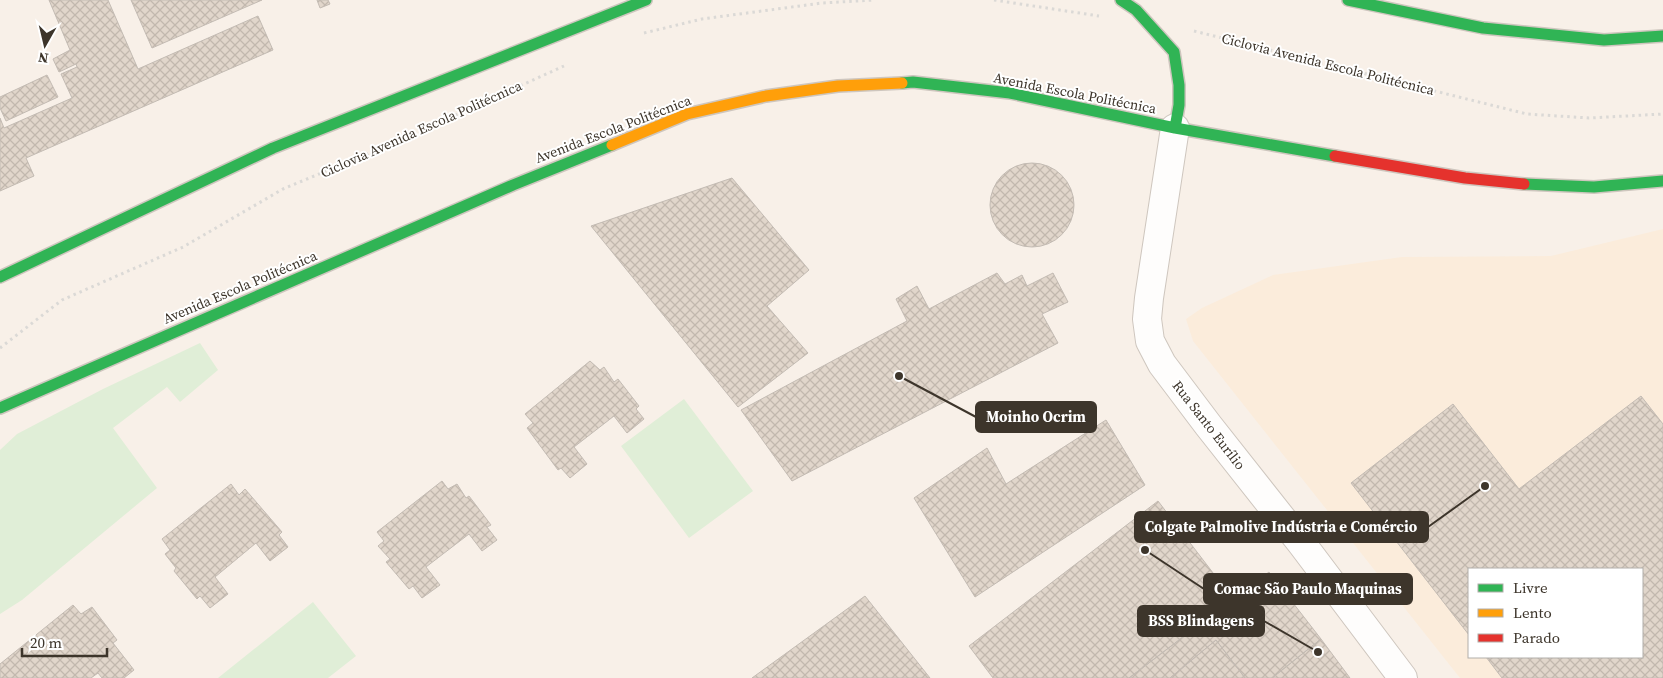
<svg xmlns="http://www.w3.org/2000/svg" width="1663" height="678" viewBox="0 0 1663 678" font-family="'Source Serif 4',serif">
  <defs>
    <pattern id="building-cross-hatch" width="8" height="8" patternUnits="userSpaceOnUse" patternTransform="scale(1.25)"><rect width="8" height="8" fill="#e1d6cb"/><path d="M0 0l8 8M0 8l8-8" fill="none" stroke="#c2b8ae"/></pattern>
  </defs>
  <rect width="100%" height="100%" fill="#f8f0e8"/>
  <path fill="#fbecdb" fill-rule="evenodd" d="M1663,229V678H1460L1193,341L1186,319L1202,308L1273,275L1402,257L1551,256ZM1469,569H1642V657H1469Z"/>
  <path fill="#e0eed7" d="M200,343L218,370L180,402L167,387L113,428L157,488L22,600L0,614V450L17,434L103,389Z
    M684,399L753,491L689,538L621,446Z
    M313,602L356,656L328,678H218Z"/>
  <path fill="url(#building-cross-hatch)" stroke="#c3bbb3" d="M49,0H108L138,69L258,16L273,50L26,158L34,176L0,191V118L4,128L72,98L61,74L77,67L76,64L59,72L53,59L70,50Z
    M131,0H262L152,48Z
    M317,0H328L330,4L320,8Z
    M47,75L58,97L6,121L0,108V97Z
    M990 205a42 42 0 1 1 84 0a42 42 0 1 1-84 0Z
    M732,178L809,270L767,306L808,353L738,407L591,226Z
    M997,273L1005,284L1022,275L1027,286L1053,273L1068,302L1042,314L1058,343L792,481L741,410L907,321L896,299L917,286L929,309Z
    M590,361L600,370L604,367L614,382L618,379L639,406L636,409L644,419L627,433L614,416L574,447L587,464L570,478L561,468L558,470L527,428L533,423L525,414Z
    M1641,396L1663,424V678H1502L1486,657H1642V569H1469V635L1351,483L1453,404L1519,489Z
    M1106,420L1145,485L975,597L914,498L987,448L1006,484Z
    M442,481L448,489L457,484L466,498L469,496L491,525L487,527L497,540L482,551L469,534L426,567L440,585L422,598L413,586L409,589L386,562L390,559L378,546L384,541L377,532Z
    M231,484L239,495L245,489L282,532L279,535L288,547L270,561L256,543L215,577L228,594L210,608L200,596L197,599L174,571L176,568L165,554L170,550L162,539Z
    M1158,501L1233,599L1129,678H993L969,646Z
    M1269,572L1321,639L1272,678H1245L1216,640L1170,678H1129Z
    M865,596L930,678H752Z
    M73,605L81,614L92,607L117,640L113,643L134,670L124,678H102L98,673L91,678H0V664Z
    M1321,639L1350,678H1272Z
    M1216,640L1245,678H1170Z"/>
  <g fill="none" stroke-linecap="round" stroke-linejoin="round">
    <g stroke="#cec6be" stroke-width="30">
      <path id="street" d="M1175,128L1149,298L1147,319L1150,341L1162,364L1208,425L1302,544L1403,678"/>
    </g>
    <g stroke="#cec6be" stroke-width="14">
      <path id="fast" d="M1121,0L1136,10L1174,52L1179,85V105L1175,128
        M1348,0L1483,28L1604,40L1663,36
        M902,83L913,82L1010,93L1175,128L1335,156
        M1524,184L1594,187L1663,181
        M0,277L273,148L646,0
        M0,408L513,185L612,145"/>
    </g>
    <g stroke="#cec6be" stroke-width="14">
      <path id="slow" d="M612,145L687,114L766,96L838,86L902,83"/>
    </g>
    <g stroke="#cec6be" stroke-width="14">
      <path id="jam" d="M1335,156L1465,178L1524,184"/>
    </g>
    <path stroke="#dbd9d6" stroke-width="3" stroke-dasharray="2.5 4" stroke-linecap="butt" d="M994,0L1099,16
      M1194,31L1527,114L1589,118L1663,114
      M644,33L702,19L822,3L875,0
      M0,348L62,300L183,247L283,189L389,145L564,66"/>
    <use href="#street" stroke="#fefdfc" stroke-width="28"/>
    <use href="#fast" stroke="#30b455" stroke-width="11"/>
    <use href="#slow" stroke="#ff9f0a" stroke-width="11"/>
    <use href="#jam" stroke="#e5322d" stroke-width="11"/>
  </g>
  <g text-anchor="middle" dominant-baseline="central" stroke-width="4" stroke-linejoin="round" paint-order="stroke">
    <g font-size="14" fill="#3d352b" stroke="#fff">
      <text transform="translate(1328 64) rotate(14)">Ciclovia Avenida Escola Politécnica</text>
      <text transform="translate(1075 93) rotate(11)">Avenida Escola Politécnica</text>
      <text transform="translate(421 129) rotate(-24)">Ciclovia Avenida Escola Politécnica</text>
      <text transform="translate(613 129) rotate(-21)">Avenida Escola Politécnica</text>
      <text transform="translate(240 287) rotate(-23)">Avenida Escola Politécnica</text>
      <text transform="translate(1209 425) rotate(52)">Rua Santo Eurílio</text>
    </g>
  </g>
  <path fill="none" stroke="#3d352b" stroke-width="2" d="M899 376L976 417M1485 486L1428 527M1145 550L1204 589M1318 652L1264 621"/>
  <g fill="#3d352b" stroke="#fff" stroke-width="2">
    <circle cx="899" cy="376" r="5"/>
    <circle cx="1485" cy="486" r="5"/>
    <circle cx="1145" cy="550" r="5"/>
    <circle cx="1318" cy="652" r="5"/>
  </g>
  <g fill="#3d352b" stroke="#3d352b" stroke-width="2">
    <rect x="976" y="402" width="120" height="30" rx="5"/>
    <rect x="1135" y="512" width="293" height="30" rx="5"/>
    <rect x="1204" y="574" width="208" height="30" rx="5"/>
    <rect x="1138" y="606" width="126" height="30" rx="5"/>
  </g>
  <g font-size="15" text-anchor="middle" font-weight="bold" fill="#fff">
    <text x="1036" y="422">Moinho Ocrim</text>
    <text x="1281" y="532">Colgate Palmolive Indústria e Comércio</text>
    <text x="1308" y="594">Comac São Paulo Maquinas</text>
    <text x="1201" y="626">BSS Blindagens</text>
  </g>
  <rect x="1468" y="568" width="175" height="90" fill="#ffffff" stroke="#b1aeaa"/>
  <rect x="1478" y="584" width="25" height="8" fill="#30b455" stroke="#b1aeaa"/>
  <text x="1513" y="593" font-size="15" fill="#3d352b">Livre</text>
  <rect x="1478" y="609" width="25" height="8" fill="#ff9f0a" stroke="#b1aeaa"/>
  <text x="1513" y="618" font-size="15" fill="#3d352b">Lento</text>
  <rect x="1478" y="634" width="25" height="8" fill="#e5322d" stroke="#b1aeaa"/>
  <text x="1513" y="643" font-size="15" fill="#3d352b">Parado</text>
  <g transform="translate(45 45) rotate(188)" stroke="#ffffff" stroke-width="4" paint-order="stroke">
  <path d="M0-4L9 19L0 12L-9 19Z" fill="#3d352b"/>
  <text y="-8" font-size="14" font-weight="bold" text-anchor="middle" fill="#3d352b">N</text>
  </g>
  <path d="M22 648v8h85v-8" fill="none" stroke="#3d352b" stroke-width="2.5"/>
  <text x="30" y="648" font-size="15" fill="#3d352b" stroke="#ffffff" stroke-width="4" paint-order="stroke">20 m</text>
</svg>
